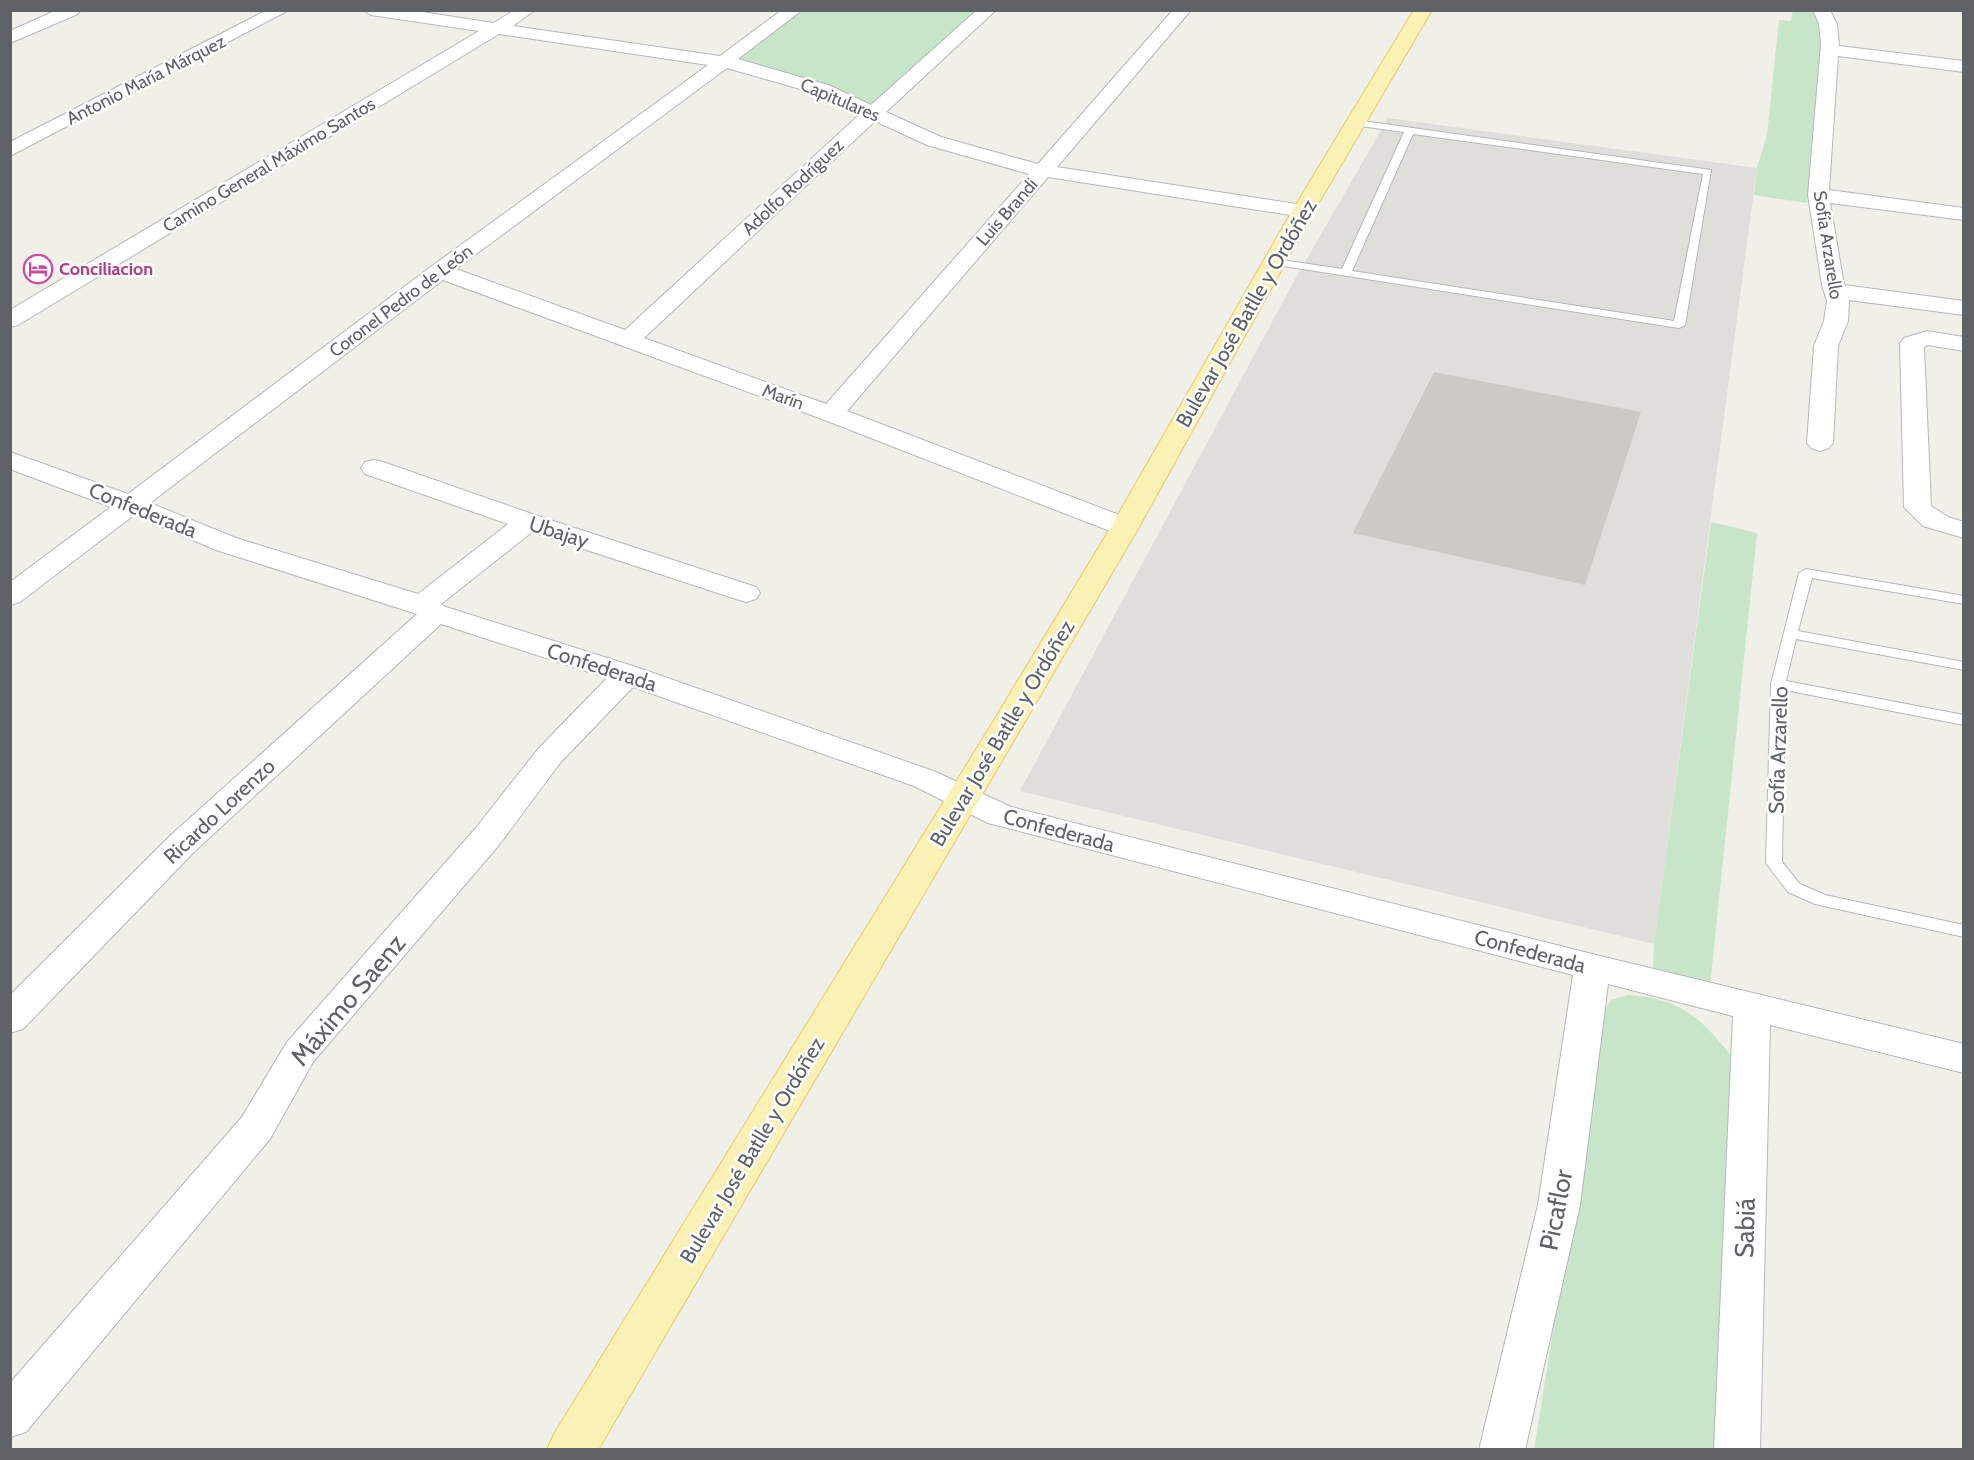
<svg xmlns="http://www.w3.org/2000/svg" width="1974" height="1460" viewBox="0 0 1974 1460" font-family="Cabin,sans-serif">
  <rect width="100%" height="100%" fill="#f0efe8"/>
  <path fill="#dfdeda" d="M1388,118L1757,168L1654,944L1020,791L1293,283Z"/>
  <path fill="#c7e5c8" d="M801,11H979L873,105L867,106L736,59Z
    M1793,11H1817L1825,27L1813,166L1807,203L1754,195L1757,168L1767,135L1779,20L1791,21Z
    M1711,522L1757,533L1710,986L1653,971L1654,944Z
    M1628,995C1681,998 1702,1019 1733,1058L1719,1449L1534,1450L1604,1012L1611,1000Z"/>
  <path fill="#cccac4" d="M1434,372L1641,412L1585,585L1353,533Z"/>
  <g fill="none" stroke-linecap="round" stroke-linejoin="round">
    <g stroke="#b5b7bb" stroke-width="2">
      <path id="service" d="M1356,120L1711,170L1685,325L1679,328L1271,264L1270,262L1275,259L1342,269L1404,132L1353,125V121ZM1413,134L1703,174L1674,321L1352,271Z
        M1806,569L1964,596V604L1812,578L1798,631L1964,662V670L1796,639L1786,681L1964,715V725L1785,690L1782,862L1800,884L1825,895L1964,925V937L1815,904L1788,892L1766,863L1771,684L1799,573Z"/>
    </g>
    <g stroke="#b5b7bb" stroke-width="2">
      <path id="minor" d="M57,10H80L78,14L10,43V31Z
        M267,10H289L10,156V142Z
        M363,10H409L494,23L514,10H535L513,26L720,56L782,10H802L738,59L828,85L871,105L977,10H996L886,112L941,137L1038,164L1173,10H1191L1057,167L1303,205L1310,207L1314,211L1310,215L1303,217L1048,177L847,411L1135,521L1139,527L1135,533L1125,535L1115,533L822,419L443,280L150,503L236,538L418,594L508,524L365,474L361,468L365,462L374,460L383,462L538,516L756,587L760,593L756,599L746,602L736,599L532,532L441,604L446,607L639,668L936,772L1011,807L1592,954L1964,1044V1073L1770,1025L1760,1450H1714L1733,1016L1608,984L1580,1205L1525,1450H1479L1538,1205L1573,975L988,823L914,786L633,687L560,763L499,845L313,1062L270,1139L26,1432L10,1437V1383L242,1117L287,1042L475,829L538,749L607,678L441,624L195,851L23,1029L10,1033V995L171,835L417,614L216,550L134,515L20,602L10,605V582L111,507L10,469V452L128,494L432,266L708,65L499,34L18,325L10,327V310L479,31L371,15ZM727,68L814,93L860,114L625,330L456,269ZM875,121L927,145L1029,174L826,404L644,338Z
        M1813,10H1830L1837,24L1839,46L1964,61V72L1838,56L1829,190L1964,208V220L1830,203L1844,285L1964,301V315L1849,300L1848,321L1838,346L1833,443L1829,448L1820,451L1811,448L1807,443L1814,346L1824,321L1827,301L1822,285L1808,195L1821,44L1819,24Z
        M1927,331L1964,337V351L1928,345L1924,347L1931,506L1948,517L1964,522V538L1923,526L1904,507L1900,343L1904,338Z"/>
    </g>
    <g stroke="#e8c969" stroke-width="2">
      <path id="primary" d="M1414,10H1432L1314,211L1139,527L598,1450H547L554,1434L988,730L1111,527L1292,211Z"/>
    </g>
    <use href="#service" fill="#fff" fill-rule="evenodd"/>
    <use href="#minor" fill="#fff" fill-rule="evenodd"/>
    <use href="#primary" fill="#faf1b4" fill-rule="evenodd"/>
  </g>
  <defs>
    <g id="hotel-ring" transform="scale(1.5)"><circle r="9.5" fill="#fff" stroke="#d1479c" stroke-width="1.5"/><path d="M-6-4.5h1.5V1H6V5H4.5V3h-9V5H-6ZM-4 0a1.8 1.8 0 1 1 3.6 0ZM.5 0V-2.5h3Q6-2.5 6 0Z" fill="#d1479c"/></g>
  </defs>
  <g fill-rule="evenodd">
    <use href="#hotel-ring" x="38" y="269"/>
  </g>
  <g text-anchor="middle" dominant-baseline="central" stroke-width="5" stroke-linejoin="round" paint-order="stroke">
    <g font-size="18" fill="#5f6267" stroke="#fff">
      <text transform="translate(146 80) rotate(-27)">Antonio María Márquez</text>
      <text transform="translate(840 100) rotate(23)">Capitulares</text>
      <text transform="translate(269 165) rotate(-31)">Camino General Máximo Santos</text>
      <text transform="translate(793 187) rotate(-43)">Adolfo Rodríguez</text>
      <text transform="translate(1007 212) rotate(-49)">Luis Brandi</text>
      <text transform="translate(1828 245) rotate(81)">Sofía Arzarello</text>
      <text transform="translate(401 301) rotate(-37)">Coronel Pedro de León</text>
      <text transform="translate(783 397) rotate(20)">Marín</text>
    </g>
    <g font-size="18" font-weight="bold" fill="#b23c85" stroke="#fff" text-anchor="start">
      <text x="59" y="269">Conciliacion</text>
    </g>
    <g font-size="21" fill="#5f6267" stroke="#fff">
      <text transform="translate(1246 313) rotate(-60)">Bulevar José Batlle y Ordóñez</text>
      <text transform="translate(143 510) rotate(22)">Confederada</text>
      <text transform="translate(559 532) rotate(18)">Ubajay</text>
      <text transform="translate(602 667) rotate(18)">Confederada</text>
      <text transform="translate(1002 733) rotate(-59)">Bulevar José Batlle y Ordóñez</text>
      <text transform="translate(1778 750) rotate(-88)">Sofía Arzarello</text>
      <text transform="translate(219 811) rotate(-43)">Ricardo Lorenzo</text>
      <text transform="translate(1059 830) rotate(15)">Confederada</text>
      <text transform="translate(1530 951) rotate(15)">Confederada</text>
      <text transform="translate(752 1150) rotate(-59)">Bulevar José Batlle y Ordóñez</text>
    </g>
    <g font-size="26" fill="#5f6267" stroke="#fff">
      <text transform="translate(348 1000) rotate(-50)">Máximo Saenz</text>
      <text transform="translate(1556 1210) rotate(-79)">Picaflor</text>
      <text transform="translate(1745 1228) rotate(-88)">Sabiá</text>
    </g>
  </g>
  <rect width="1974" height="1460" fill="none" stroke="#5f6267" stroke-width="24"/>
</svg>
